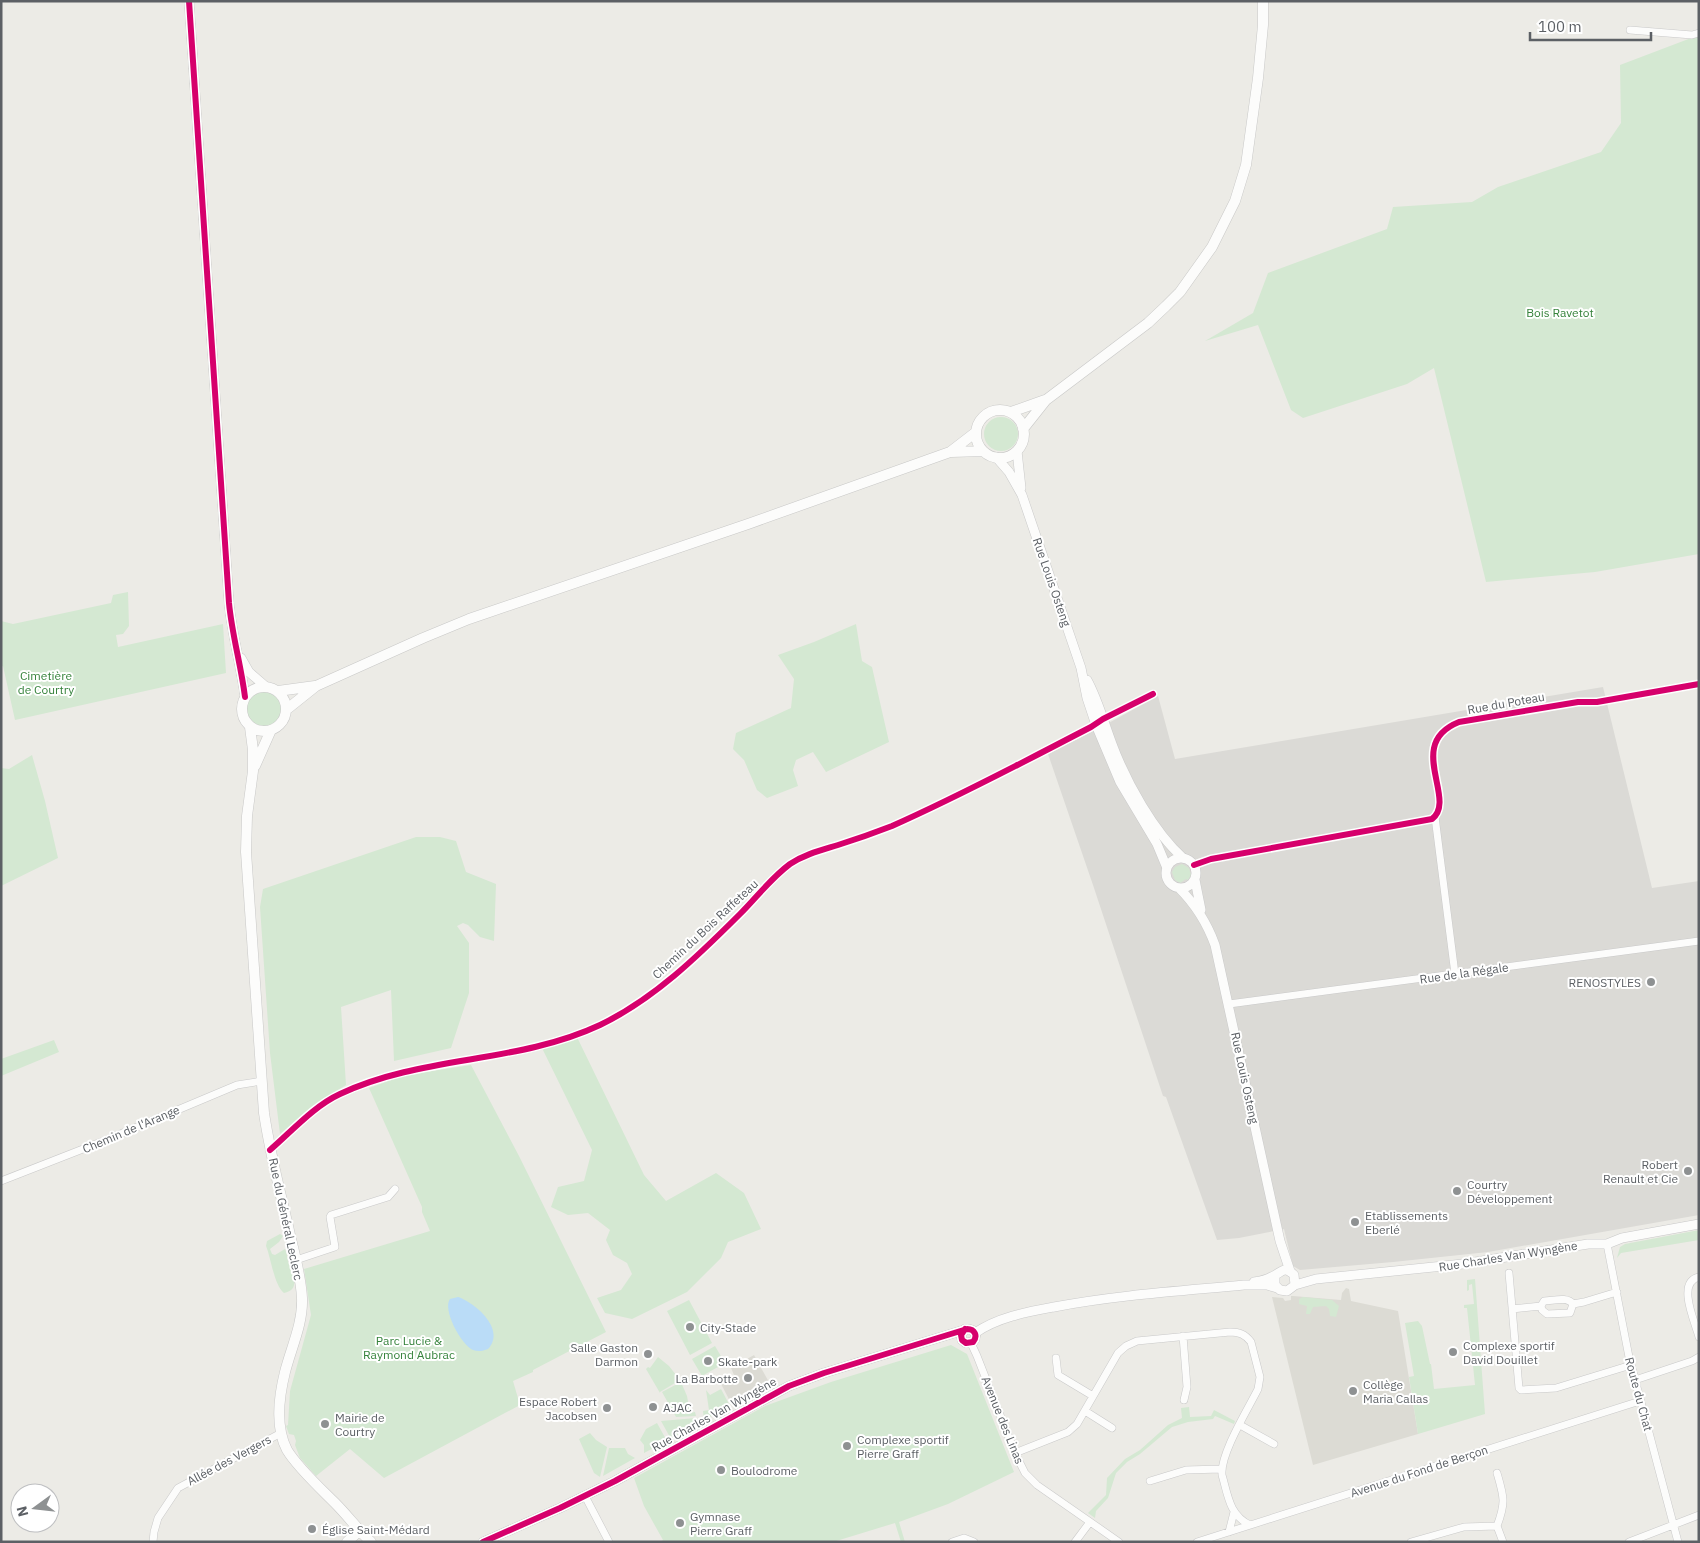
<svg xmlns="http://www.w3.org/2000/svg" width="1700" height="1543" viewBox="0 0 1700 1543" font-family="'IBM Plex Sans',sans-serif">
  <rect width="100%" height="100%" fill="#ecebe6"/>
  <path fill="#dbdad6" d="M1603,687L1652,888L1699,881V1215L1488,1252L1393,1262L1300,1270L1293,1266L1292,1262L1284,1229L1239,1238L1217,1240L1166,1097L1163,1096L1093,885L1048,754L1105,725L1158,696L1175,759Z"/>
  <path fill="#dcdbd4" d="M1346,1288L1349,1289L1351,1301L1398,1311L1418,1434L1313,1465L1272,1297L1283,1298L1285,1301L1291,1300V1296H1293L1341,1300L1342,1293Z
    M754,1355L770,1384L732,1405L720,1382L734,1375L731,1368Z"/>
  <path fill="#d4e8d2" d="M1699,35V554L1595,572L1486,582L1434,368L1407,384L1303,418L1291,410L1258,325L1205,341L1253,313L1268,273L1387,229L1393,207L1472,202L1498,187L1601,152L1621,123L1620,65Z
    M984 434a17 17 0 1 1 34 0a17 17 0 1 1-34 0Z
    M128,592L129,626L123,634L116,635L118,647L223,624L226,673L15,720L3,666L1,667V621L13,624L111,603L113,595Z
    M856,624L862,661L872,667L889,742L826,772L813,752L796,760L793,770L798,786L767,798L757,790L744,760L733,749L736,733L791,708L794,679L778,655L814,642Z
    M247 709a17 17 0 1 1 34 0a17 17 0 1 1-34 0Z
    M32,755L45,801L58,858L1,886V768L9,769Z
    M416,837H440L456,841L466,872L496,884L494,941L480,937L468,925L463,923L457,926L469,943V993L451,1048L394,1061L391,990L341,1007L346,1085L318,1102L280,1134L270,1053L260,907L263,889Z
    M1182,864L1189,868L1191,875L1188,880L1186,879L1180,883L1175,880L1172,872L1175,867Z
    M576,1035L644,1175L666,1201L716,1173L744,1193L761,1229L728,1242L721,1258L687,1292L632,1319L605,1313L597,1298L621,1290L632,1274L627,1263L613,1255L606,1240L610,1230L588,1213L568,1215L551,1207L558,1187L584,1181L592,1150L541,1046Z
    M54,1040L59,1052L1,1076V1059Z
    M471,1065L519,1156L606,1332L533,1370V1372L513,1381L520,1405L384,1478L350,1449L316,1476L300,1458L295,1445L296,1441L294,1435L289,1434L286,1426L288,1425L290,1391L311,1315L304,1269L430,1231L422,1212V1207L369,1088L406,1075Z
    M1699,1230V1240L1621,1253L1617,1258L1620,1247L1625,1244Z
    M280,1234L283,1236L279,1242L270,1249L272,1254L275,1255L285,1249C287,1253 287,1257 288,1261C292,1273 302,1289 284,1293C274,1285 271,1258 266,1246L267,1241Z
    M1475,1279L1485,1414L1418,1434L1409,1377L1414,1376L1405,1323L1418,1321L1422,1326L1430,1364H1431L1434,1389L1475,1385L1467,1308H1464V1305L1474,1304L1472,1284L1469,1285V1290L1467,1291V1280Z
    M1303,1297L1332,1300L1339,1306L1336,1317L1330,1316L1329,1309L1326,1306L1313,1307L1310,1314H1306L1307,1306L1299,1304V1299Z
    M689,1300L712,1343L690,1355L667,1311Z
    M951,1345L967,1354L1014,1472L948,1504L899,1522L905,1542H901L895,1523L833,1542H660L663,1540L644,1506L634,1478L765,1406L831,1382Z
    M715,1346L725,1363L702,1376L692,1359Z
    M658,1357L669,1366L680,1380L660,1392V1393L646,1369L648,1367L650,1368Z
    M681,1382L687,1396L690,1413L695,1412L696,1416L676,1417L662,1392Z
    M721,1389L730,1406L704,1420L703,1411L709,1410L706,1390L710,1395Z
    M1189,1407L1190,1417L1211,1416L1214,1410L1235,1421L1234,1424L1215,1416L1213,1419L1188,1422L1172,1427L1140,1454L1127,1462L1116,1473L1108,1498L1096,1511L1095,1518L1088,1513L1106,1495L1107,1478L1125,1459L1140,1450L1168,1425L1182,1418L1181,1408Z
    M696,1418L697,1424L693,1426L692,1424L690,1425V1428L671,1439L661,1421Z
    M657,1423L667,1441L644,1453V1445L640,1440L646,1429Z
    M590,1433L596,1440L607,1447L600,1477L594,1473L579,1439Z
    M609,1448H625L628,1454L635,1458L603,1476Z"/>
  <path fill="#badcf7" d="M458,1297C476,1303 506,1330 488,1349C483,1351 478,1352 473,1350C461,1345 442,1309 450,1299Z"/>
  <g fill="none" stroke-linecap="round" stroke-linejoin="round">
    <g stroke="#c9c9c9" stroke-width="8">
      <path id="minor" d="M1630,30L1692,35L1699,33
        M1435,817L1455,974
        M1194,865L1211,859L1432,819C1458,799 1404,744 1459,722L1578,702H1597L1699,684
        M1229,1004L1699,941
        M270,1150C292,1131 314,1106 340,1094C422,1055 517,1064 600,1025C654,999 698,956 740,914C757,897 771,878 790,864C805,854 822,850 838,845C857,839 874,833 892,826C960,796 1025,761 1091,727L1103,719L1153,694
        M1,1181L106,1140L237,1085L262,1081
        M1607,1244L1629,1357L1678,1542
        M296,1260L335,1247L330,1217L331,1215L388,1197L395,1189
        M1509,1273L1519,1388L1521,1390L1556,1388L1631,1365
        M1699,1277C1676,1282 1695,1322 1699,1337
        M1573,1304L1584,1302L1617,1292
        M1512,1309L1541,1306L1544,1301C1553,1301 1567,1296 1573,1304L1570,1313L1547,1314L1542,1310L1541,1306
        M1183,1336L1187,1387L1184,1400
        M971,1343L977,1356L1015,1453L1025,1473L1037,1485L1119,1542
        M1056,1358L1058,1375L1093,1396
        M1635,1380L1692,1361L1699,1357
        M1085,1411L1112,1428
        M1240,1425L1274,1444
        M1015,1453L1068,1432L1077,1424L1118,1353L1126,1346L1137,1341L1230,1332C1239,1332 1245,1334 1251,1342L1260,1377L1258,1389C1248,1409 1220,1454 1222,1475C1228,1495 1229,1515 1250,1525
        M1150,1481L1186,1470L1221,1469
        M585,1496L609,1542
        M1497,1526C1506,1502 1504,1497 1497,1473
        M1229,1532L1234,1512
        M153,1542L154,1532L158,1518L178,1488L281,1433
        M952,1542L964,1538L974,1542
        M1075,1542L1090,1522
        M1197,1542L1640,1401
        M1411,1542L1464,1527L1497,1526L1503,1542
        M1629,1542L1699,1515"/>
    </g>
    <g stroke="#c9c9c9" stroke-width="10">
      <path id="tertiary" d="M189,1L229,603C232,635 241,665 245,697
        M1017,451L1021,488
        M996,457L1009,472L1022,495L1081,668L1087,698L1096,725L1120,782L1157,844L1167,868
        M241,658L249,672L265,686
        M1087,680C1098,700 1104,723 1112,744C1126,782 1154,832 1183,858
        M1166 873a15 15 0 1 1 30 0a15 15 0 1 1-30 0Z
        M1195,880L1201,910
        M1179,888C1196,905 1207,923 1215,945L1280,1241L1290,1271
        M1254,1282C1260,1281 1266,1280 1271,1277C1281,1274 1283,1264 1294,1275L1295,1285L1287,1291L1280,1290L1275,1285V1276
        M1295,1285L1316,1279L1463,1264L1588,1244H1607L1622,1238L1699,1224
        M975,1333C998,1317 1027,1312 1054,1307C1117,1295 1181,1291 1244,1285H1267L1277,1288
        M483,1542L560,1508L615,1481L789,1386L824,1373L967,1329C975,1329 978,1336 973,1342L966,1343L962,1340L961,1335L965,1329"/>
    </g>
    <g stroke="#c8c8c7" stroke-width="11">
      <path id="secondary" d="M976 434a24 24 0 1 1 48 0a24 24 0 1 1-48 0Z
        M1011,412L1045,400
        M1023,429L1046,400L1148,323L1166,306L1180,292L1212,247L1235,201L1246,165L1258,78L1263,25V1
        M951,452L983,451
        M242 709a22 22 0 1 1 44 0a22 22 0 1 1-44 0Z
        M278,691L315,686
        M286,710L316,686L423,638L469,619L748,524L950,452L976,432
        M250,727L253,750V771L247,816L246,852L264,1113C270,1154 281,1195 290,1235C295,1256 301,1277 302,1298C303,1324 291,1348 285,1372C279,1396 275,1427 287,1450C298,1468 320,1488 335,1503C348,1516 358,1530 371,1542
        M255,766L271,730
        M347,1542L359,1531"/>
    </g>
    <use href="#minor" stroke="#fcfcfb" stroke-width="7"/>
    <use href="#tertiary" stroke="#fcfcfb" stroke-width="9"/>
    <use href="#secondary" stroke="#fcfcfb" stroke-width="10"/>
    <g stroke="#fff" stroke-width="9">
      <path id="cycleway" d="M189,1L229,603C232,635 241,665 245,697
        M1194,865L1211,859L1432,819C1458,799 1404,744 1459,722L1578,702H1597L1699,684
        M270,1150C292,1131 314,1106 340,1094C422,1055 517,1064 600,1025C654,999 698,956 740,914C757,897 771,878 790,864C805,854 822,850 838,845C857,839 874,833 892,826C960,796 1025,761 1091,727L1103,719L1153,694
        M483,1542L560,1508L615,1481L789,1386L824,1373L967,1329C975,1329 978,1336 973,1342L966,1343L962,1340L961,1335L965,1329"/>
    </g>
    <use href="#cycleway" stroke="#d6006c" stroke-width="6"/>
  </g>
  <g fill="#8e9192" stroke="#fff" stroke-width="2">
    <circle cx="1651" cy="982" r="5"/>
    <circle cx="1688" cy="1171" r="5"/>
    <circle cx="1457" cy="1191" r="5"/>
    <circle cx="1355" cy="1222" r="5"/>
    <circle cx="690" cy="1327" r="5"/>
    <circle cx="1453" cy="1352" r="5"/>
    <circle cx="648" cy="1354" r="5"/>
    <circle cx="708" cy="1361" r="5"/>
    <circle cx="748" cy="1378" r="5"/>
    <circle cx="1353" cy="1391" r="5"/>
    <circle cx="653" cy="1407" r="5"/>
    <circle cx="607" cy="1408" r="5"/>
    <circle cx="325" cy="1424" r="5"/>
    <circle cx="847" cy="1446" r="5"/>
    <circle cx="721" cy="1470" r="5"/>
    <circle cx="680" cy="1523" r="5"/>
    <circle cx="312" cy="1529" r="5"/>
  </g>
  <g text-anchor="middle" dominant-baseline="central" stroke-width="4" stroke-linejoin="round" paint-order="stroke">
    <g font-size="12" fill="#35823b" stroke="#fff">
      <text x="1560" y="312">Bois Ravetot</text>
      <text x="46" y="675">Cimetière<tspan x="46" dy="14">de Courtry</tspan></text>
      <text x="409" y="1340">Parc Lucie &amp;<tspan x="409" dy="14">Raymond Aubrac</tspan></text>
    </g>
    <g font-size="12" fill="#5c6065" stroke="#fff">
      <text transform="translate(1052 582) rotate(71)">Rue Louis Osteng</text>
      <text transform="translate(1506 703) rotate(-10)">Rue du Poteau</text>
      <text transform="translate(705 929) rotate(-43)">Chemin du Bois Raffeteau</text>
      <text transform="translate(1464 973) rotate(-8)">Rue de la Régale</text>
      <text transform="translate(1245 1078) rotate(78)">Rue Louis Osteng</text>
      <text transform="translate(131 1129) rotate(-23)">Chemin de l'Arange</text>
      <text transform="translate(286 1219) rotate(78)">Rue du Général Leclerc</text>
      <text transform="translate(1508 1256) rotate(-9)">Rue Charles Van Wyngène</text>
      <text transform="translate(1639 1394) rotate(75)">Route du Chat</text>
      <text transform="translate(714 1414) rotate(-29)">Rue Charles Van Wyngène</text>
      <text transform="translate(1003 1420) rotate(68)">Avenue des Linas</text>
      <text transform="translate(229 1460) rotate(-28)">Allée des Vergers</text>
      <text transform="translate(1419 1471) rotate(-18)">Avenue du Fond de Berçon</text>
    </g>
    <g font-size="12" fill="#5c6065" stroke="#fff" text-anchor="start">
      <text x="1641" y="982" text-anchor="end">RENOSTYLES</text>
      <text x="1678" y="1164" text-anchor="end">Robert<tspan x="1678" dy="14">Renault et Cie</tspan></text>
      <text x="1467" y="1184">Courtry<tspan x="1467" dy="14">Développement</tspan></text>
      <text x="1365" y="1215">Etablissements<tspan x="1365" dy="14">Eberlé</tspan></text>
      <text x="700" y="1327">City-Stade</text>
      <text x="1463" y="1345">Complexe sportif<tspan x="1463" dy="14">David Douillet</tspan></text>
      <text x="638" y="1347" text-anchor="end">Salle Gaston<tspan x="638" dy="14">Darmon</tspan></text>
      <text x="718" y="1361">Skate-park</text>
      <text x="738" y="1378" text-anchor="end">La Barbotte</text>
      <text x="1363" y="1384">Collège<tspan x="1363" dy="14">Maria Callas</tspan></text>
      <text x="597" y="1401" text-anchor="end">Espace Robert<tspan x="597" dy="14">Jacobsen</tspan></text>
      <text x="663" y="1407">AJAC</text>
      <text x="335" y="1417">Mairie de<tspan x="335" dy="14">Courtry</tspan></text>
      <text x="857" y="1439">Complexe sportif<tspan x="857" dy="14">Pierre Graff</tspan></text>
      <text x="731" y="1470">Boulodrome</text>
      <text x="690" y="1516">Gymnase<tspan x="690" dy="14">Pierre Graff</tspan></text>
      <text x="322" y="1529">Église Saint-Médard</text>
    </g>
  </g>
  <rect width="1700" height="1543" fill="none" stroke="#5c6065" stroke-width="5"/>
  <g transform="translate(35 1508) rotate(255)"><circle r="24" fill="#ffffff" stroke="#bebfc1"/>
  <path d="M0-4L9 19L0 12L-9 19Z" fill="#8e9192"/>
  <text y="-8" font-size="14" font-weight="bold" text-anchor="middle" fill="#5c6065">N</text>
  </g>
  <path d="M1530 32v8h121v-8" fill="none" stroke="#5c6065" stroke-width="2.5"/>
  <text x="1538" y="32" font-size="15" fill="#5c6065" stroke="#ffffff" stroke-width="4" paint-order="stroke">100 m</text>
</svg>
